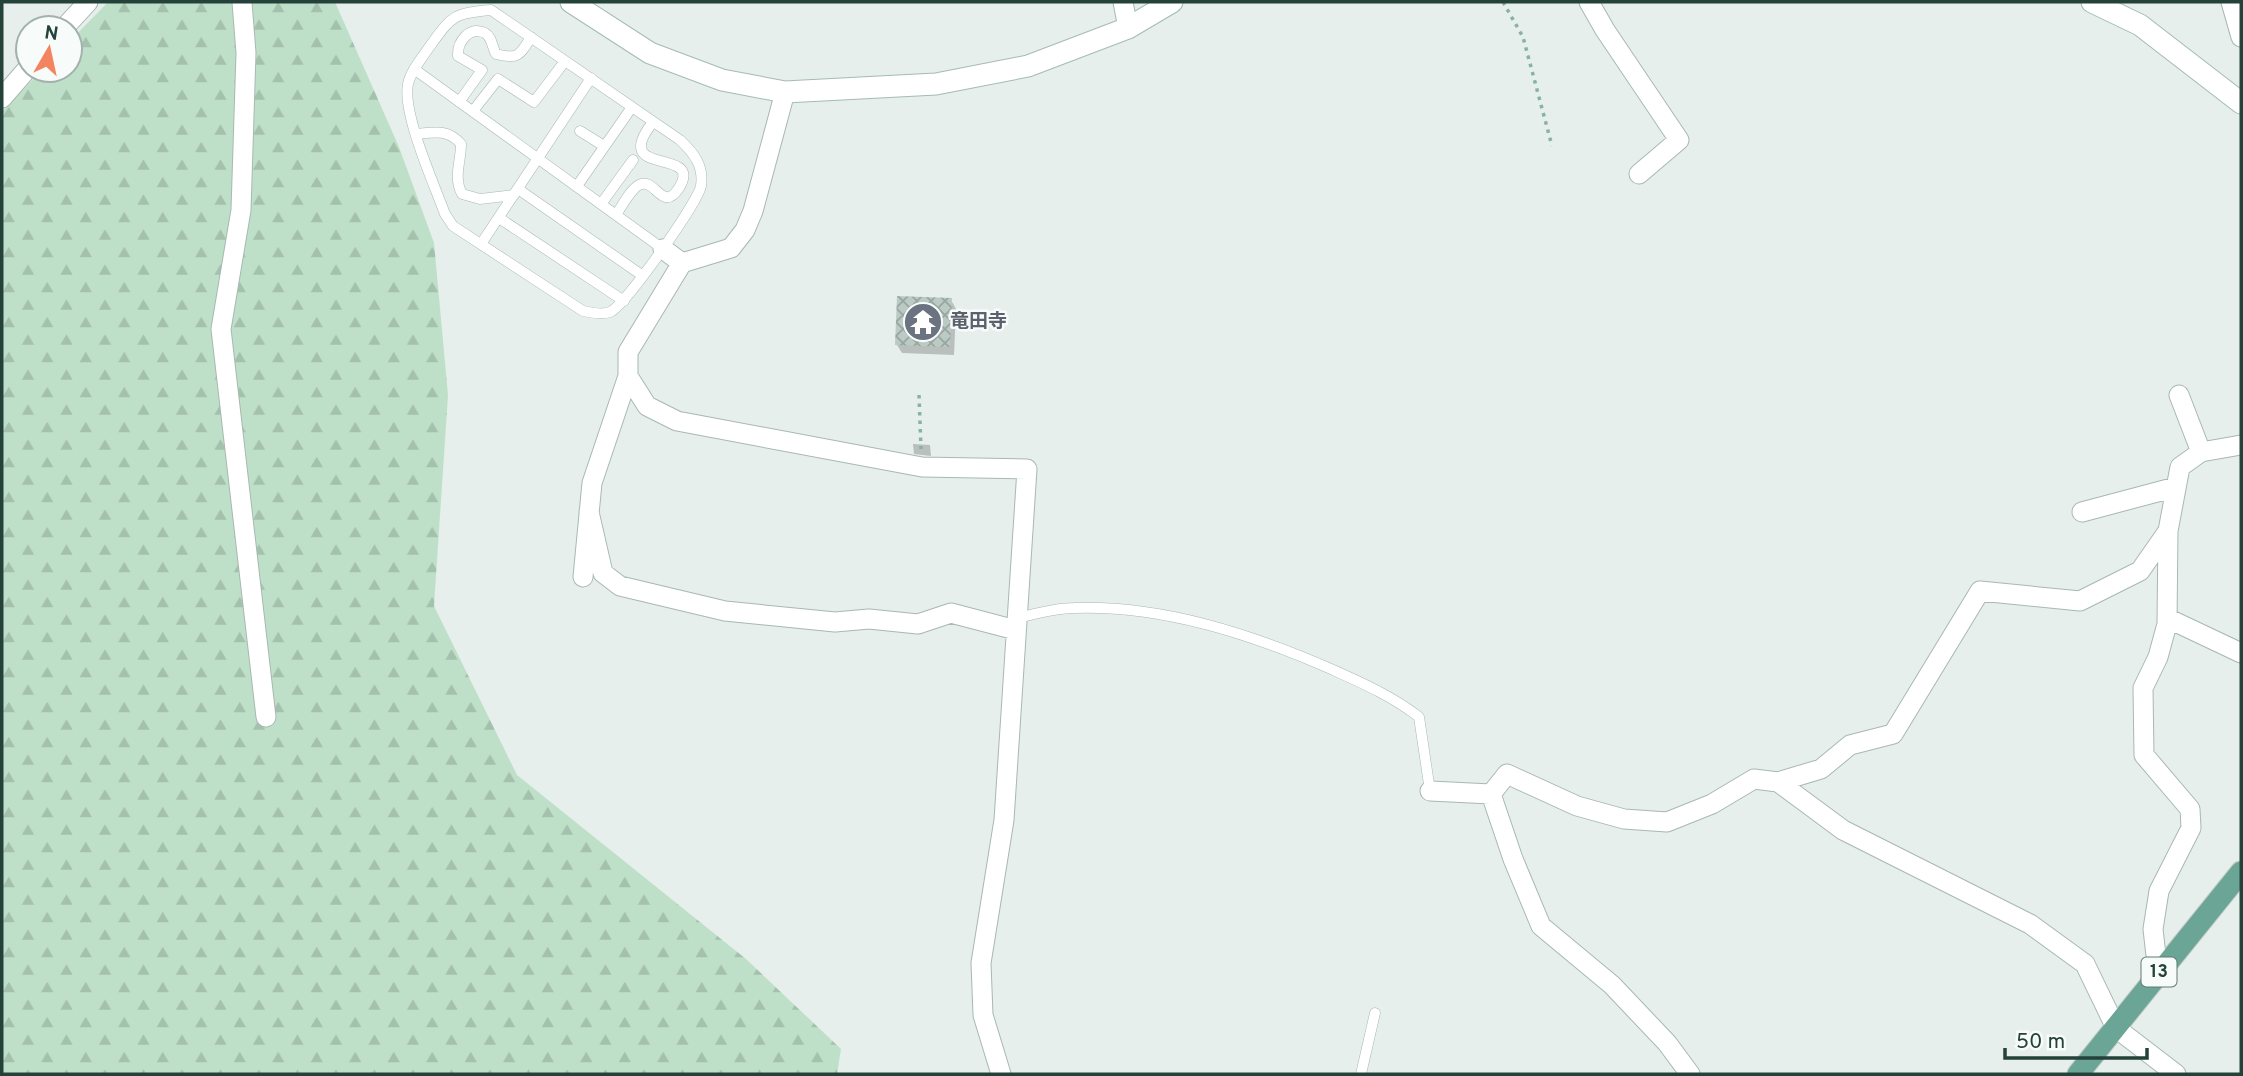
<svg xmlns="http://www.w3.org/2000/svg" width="2243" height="1076" viewBox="0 0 2243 1076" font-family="Overpass,'Noto Sans JP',sans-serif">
  <defs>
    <pattern id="forest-firs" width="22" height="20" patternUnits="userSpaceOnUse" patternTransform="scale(1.75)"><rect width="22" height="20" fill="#bfe0c8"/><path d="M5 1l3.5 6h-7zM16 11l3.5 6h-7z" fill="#a4c1ad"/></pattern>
    <pattern id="building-cross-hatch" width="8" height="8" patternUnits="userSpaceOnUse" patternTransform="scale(1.75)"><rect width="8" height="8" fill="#bbcac4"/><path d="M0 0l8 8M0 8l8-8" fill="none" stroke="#98a6a0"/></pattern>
  </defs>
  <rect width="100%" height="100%" fill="#e6efeb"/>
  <path fill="url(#forest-firs)" d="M108,2H335L399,147L434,243L448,395L434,606L517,775L746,959L841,1049L837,1074H2V112L42,70H70V41Z"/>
  <path fill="#0003" d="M951,300L956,309L954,355L902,353L897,345Z
    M913,444L930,445L931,456L914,454Z"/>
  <path fill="url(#building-cross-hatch)" d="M897,296L952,298L950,347L895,345Z"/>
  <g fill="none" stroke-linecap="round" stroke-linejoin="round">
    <g stroke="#a8b8b2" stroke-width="11">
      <path id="lane" d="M491,10L680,140C694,153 704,166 701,186C698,202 625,306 610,312C602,315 592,313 583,311L453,226L445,214C434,184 402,113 408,84C411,70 422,58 430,46C452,16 453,13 491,10Z
        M414,69L663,249
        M459,102L482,70L458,56C457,42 470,25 485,33C492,37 492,47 496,54C518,60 520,55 531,37
        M473,111L498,79L534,102L565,61
        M580,131L604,146
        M417,134C435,132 448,129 461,144C461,162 453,177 462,194L480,199L514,195
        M577,186L632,107
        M518,189L643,276
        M601,204L633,160
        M616,215C622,206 630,190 639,185C655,176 662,214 679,188C705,146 608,179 653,122
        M499,218L624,301
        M481,244L591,78
        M1017,618C1035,614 1055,608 1074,608C1162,605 1251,634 1331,669C1362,683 1392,696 1419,717L1430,791
        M1361,1074L1375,1013"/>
    </g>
    <g stroke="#a8b8b2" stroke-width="21">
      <path id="street" d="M242,2L246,53L241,210L221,329L266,717
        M1123,2L1128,28
        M1589,2L1605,30L1679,140L1639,174
        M2231,2L2241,37
        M64,28L88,2
        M785,92L753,211L745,230L731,248L682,263L628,352V376L647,406L677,421L922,467L1027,469L1004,820L981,963L983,1015L1001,1074
        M2,98L28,68
        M663,249L682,263
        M2179,395L2201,452
        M589,512L603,573L620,586L725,611L835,622L869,619L918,624L951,613L1016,630
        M2082,512L2176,487
        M583,577L592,483L628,376
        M2167,618L2241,653
        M1778,782L1843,830L2030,924L2085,964L2116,1028L2176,1074
        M1430,791L1491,794
        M2158,973L2153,929L2159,891L2191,828L2190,809L2144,755L2143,688L2158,657L2167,624L2168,531L2180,467L2201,452L2241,445
        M1690,1074L1667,1043L1612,985L1541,926L1513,859L1491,794L1507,774L1577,806L1624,819L1667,822L1712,804L1754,779L1778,782L1821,769L1850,745L1893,734L1980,591L2080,601L2140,571L2168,531"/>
    </g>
    <g stroke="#a4bbb3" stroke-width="23">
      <path id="secondary" d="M571,2L650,53L722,80L785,92L936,84L1028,66L1128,28L1172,2
        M2092,2L2140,25L2241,103"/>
    </g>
    <g stroke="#c2cac8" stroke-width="23">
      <path id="primary" d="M2078,1074L2241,872"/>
    </g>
    <path stroke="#86b3a5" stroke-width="3.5" stroke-dasharray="3.5 5" stroke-linecap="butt" d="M1503,2L1523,37L1552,146
      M919,395L921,449"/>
    <use href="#lane" stroke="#fff" stroke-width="10"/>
    <use href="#street" stroke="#fff" stroke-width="19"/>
    <use href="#secondary" stroke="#fff" stroke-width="21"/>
    <use href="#primary" stroke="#6aa596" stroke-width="21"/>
  </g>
  <defs>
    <g id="temple-disc" transform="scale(2.0125)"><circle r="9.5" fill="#6b7280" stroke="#f7fbf9"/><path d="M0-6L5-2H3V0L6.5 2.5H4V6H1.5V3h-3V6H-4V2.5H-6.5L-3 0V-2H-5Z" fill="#fff"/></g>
  </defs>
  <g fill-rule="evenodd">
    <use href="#temple-disc" x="923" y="322"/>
  </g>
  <g text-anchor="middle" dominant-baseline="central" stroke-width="5" stroke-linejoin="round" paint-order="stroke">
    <rect fill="#f7fbf9" stroke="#637a73" stroke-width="2" x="2141.5" y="957.5" width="35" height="29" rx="5"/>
    <g font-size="18" font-weight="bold" fill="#24423a">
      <text x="2159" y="972">13</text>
    </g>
    <g font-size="19" font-weight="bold" fill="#5b616d" stroke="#f7fbf9" text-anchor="start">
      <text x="950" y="322">竜田寺</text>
    </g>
  </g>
  <rect width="2243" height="1076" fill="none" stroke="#24423a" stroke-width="7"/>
  <g transform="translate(49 49) rotate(9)"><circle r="33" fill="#f7fbf9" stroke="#a3b1ad" stroke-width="2"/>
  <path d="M0-5L12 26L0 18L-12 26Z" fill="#f4845f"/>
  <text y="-10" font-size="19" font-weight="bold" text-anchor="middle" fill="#24423a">N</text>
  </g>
  <path d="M2005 1048v10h142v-10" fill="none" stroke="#24423a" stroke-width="3.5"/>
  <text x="2016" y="1048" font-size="21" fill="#24423a" stroke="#f7fbf9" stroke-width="5" paint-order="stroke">50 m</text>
</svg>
